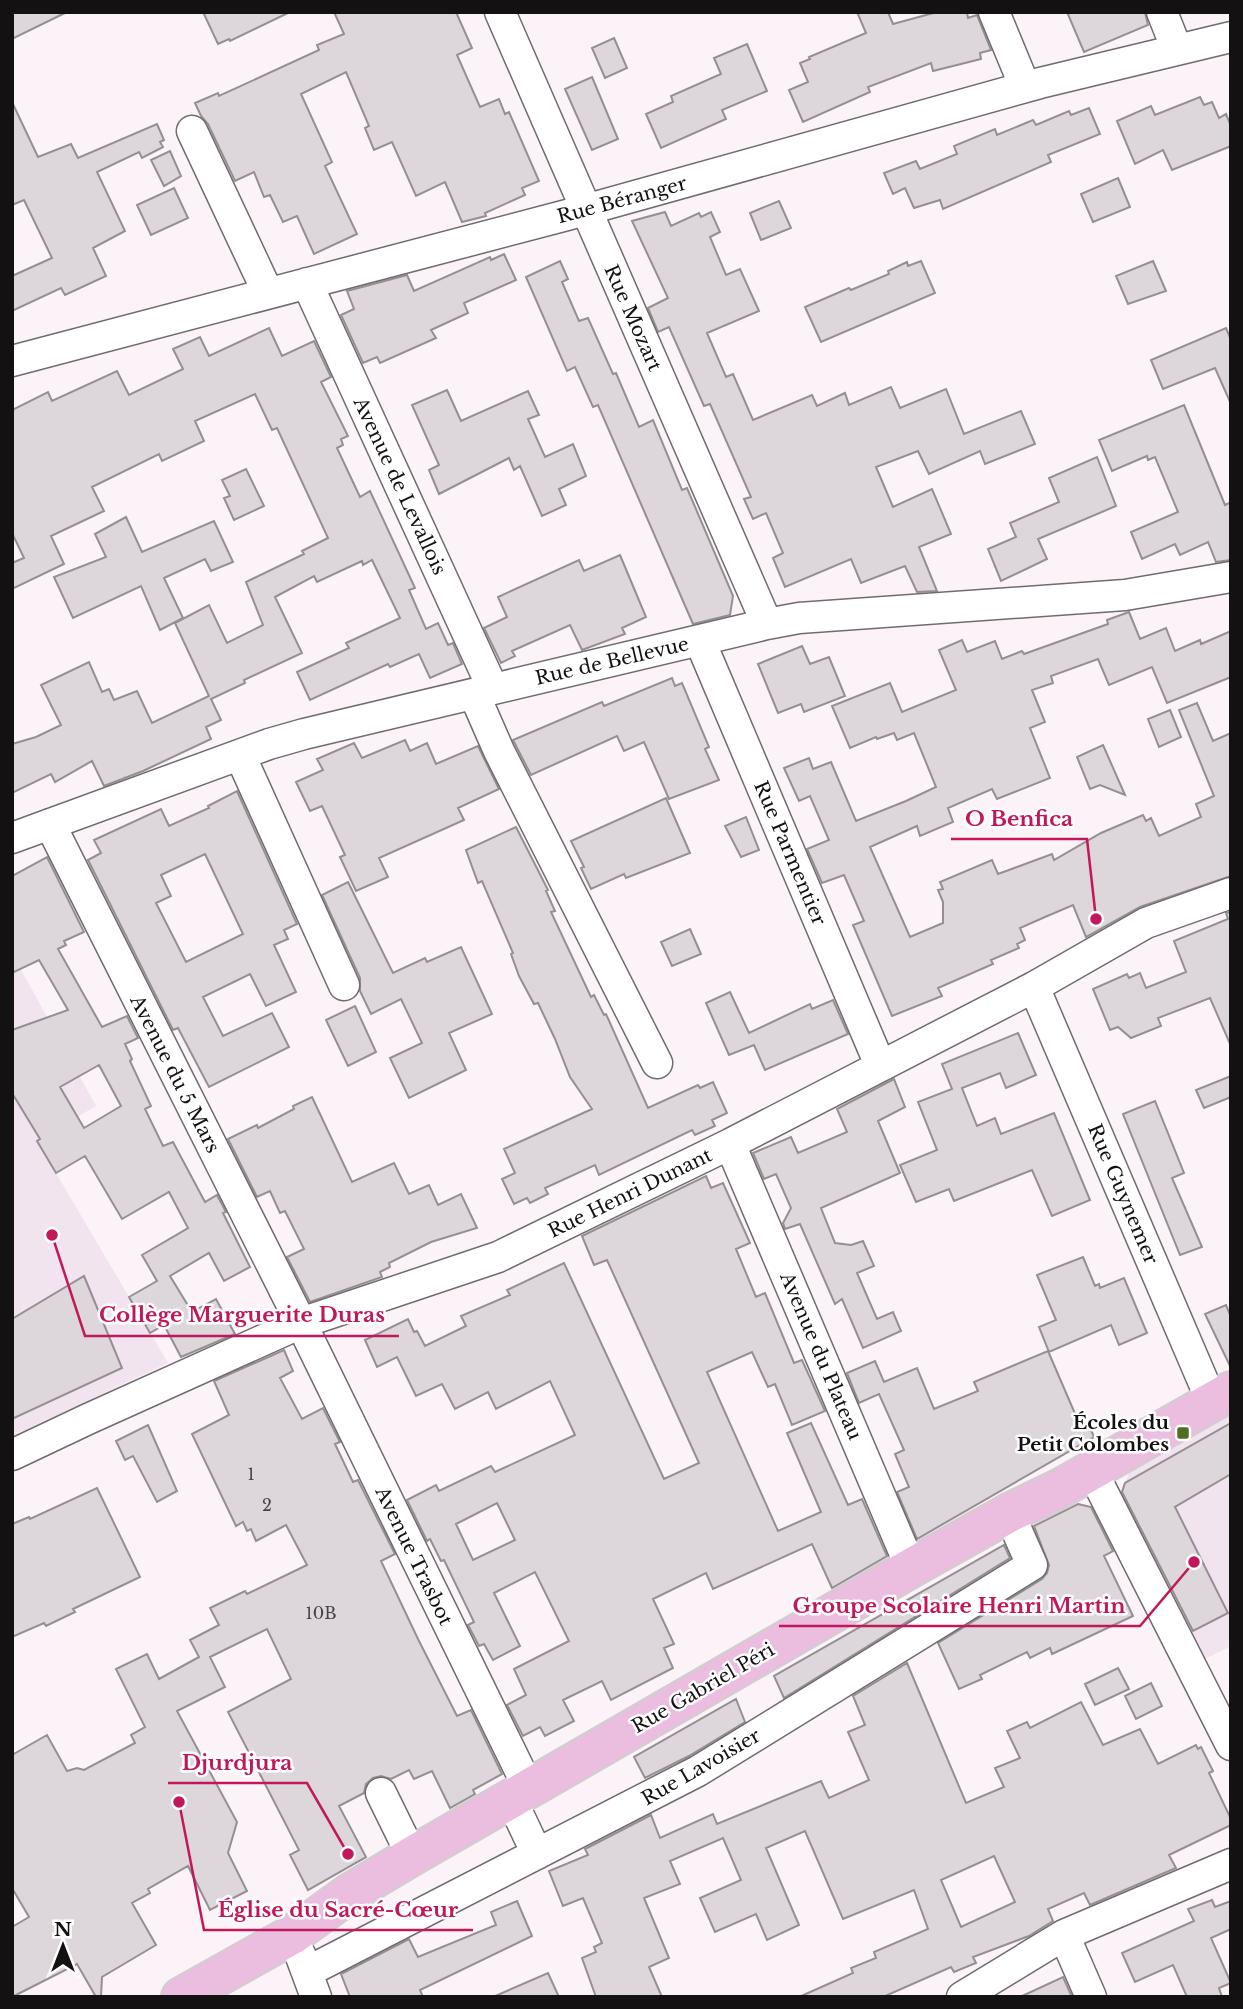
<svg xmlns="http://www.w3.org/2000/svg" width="1243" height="2009" viewBox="0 0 1243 2009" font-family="'Libre Baskerville',serif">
  <rect width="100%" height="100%" fill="#fbf3f8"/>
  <path fill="#f1e4ee" d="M19,966L96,1106L37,1141L168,1363L12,1436V969Z
    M1231,1413V1646L1205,1659L1122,1492L1129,1472Z"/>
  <path fill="#ddd6db" stroke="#958e93" stroke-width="2" fill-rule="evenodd" d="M12,12H67L12,39Z
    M203,12H290L230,41L229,39L218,44Z
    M334,12H456L472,48L457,55L480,107L499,99L505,114L509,112L539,181L522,188L525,195L485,213L486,216L462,222L445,182L416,196L392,142L374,150L365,128L369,126L346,72L301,94L332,162L325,166L357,234L314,254L297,216L283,222L270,195L264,197L254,172L235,181L208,124L201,116L195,103L218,93L219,96L319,50L317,45L344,34Z
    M857,12H888L893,24L937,12H967L968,18L977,15L991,50L980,53L981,59L933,71L931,63L868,87L870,92L803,122L789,90L808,82L800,63L810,59L809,57L866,33Z
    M1067,12H1145L1148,25L1084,52Z
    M614,38L627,68L605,78L592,48Z
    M747,44L767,91L722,110L726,119L661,148L646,114L673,102L671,96L721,74L714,58Z
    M592,77L618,139L592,150L565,89Z
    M1200,97L1204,105L1212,102L1219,118L1226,114L1231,126V146L1172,170L1163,150L1135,164L1117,121L1151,106L1155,115Z
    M12,102L38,157L71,144L78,158L157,124L164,140L160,142L163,147L142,158L139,152L97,172L125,231L93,248L106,276L65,295L61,288L12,311V276L52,258L24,200L12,205Z
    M1089,108L1100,134L1048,155L1051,162L943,209L940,200L914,208L905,188L893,194L884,173L916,161L920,169L957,154L954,146L995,129L997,135L1033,120L1036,125L1069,111L1071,115Z
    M170,151L181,176L164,186L151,160Z
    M1118,178L1130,207L1093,222L1081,194Z
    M174,188L188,218L151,235L137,205Z
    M779,201L791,228L761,240L750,213Z
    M665,212L671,226L699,213L701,217L711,212L720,232L710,237L726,275L740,269L759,311L707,333L726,377L733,374L753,420L812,395L817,406L845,393L849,405L891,387L900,408L946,389L964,434L1021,411L1035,444L985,464L980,451L929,474L918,451L876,467L893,507L932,489L951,534L919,547L937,591L917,592L905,566L861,583L851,559L785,587L773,558L783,553L766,513L753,519L744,499L751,497L710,404L704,406L669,327L658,332L648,308L668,298L632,221Z
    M504,254L516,280L464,303L468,313L431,330L436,338L380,363L377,357L363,363L341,315L354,309L347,291L407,275L414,291L490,257L491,260Z
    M560,261L568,279L562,282L579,321L588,318L613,374L616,373L639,427L653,420L682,490L687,488L733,596L730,615L693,624L598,405L593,407L575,367L567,371L526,277Z
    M921,261L935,293L821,342L805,307L849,288L851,290L889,274L888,271L907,262L908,266Z
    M1153,261L1166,291L1128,304L1116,276Z
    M269,328L282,356L314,341L331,377L321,382L348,436L341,439L343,445L337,448L360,497L370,491L415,588L409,590L426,629L438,623L448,645L453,643L462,664L430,678L419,654L390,667L388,664L310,700L297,672L349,648L346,643L400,618L372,560L363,565L362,561L317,582L314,576L275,597L302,653L244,680L245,683L211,699L221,720L206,727L211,739L143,771L104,786L92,761L55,782L51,774L12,793V744L36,737L61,725L41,685L89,662L102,692L109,689L114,700L137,691L152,723L209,696L175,623L209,605L227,643L263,625L246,582L304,554L302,551L328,538L277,428L272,430L255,394L195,421L204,441L162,461L159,454L92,487L104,511L51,536L64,564L12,589V563L24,558L12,533V410L48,392L52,401L117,371L129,395L183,369L173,349L200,337L209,356Z
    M1226,328L1231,340V404L1215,368L1163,389L1151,360Z
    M447,390L461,421L528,391L539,415L528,419L545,457L573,444L586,476L559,489L566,505L542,516L520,466L514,470L509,458L439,494L429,470L439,465L412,405Z
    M1184,405L1225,505L1231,502V560L1216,562L1208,542L1180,555L1175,544L1142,559L1131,532L1178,512L1155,457L1148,460L1147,456L1112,471L1099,440Z
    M1097,457L1116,506L1038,539L1047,559L1001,581L988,549L1016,537L1010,523L1059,502L1049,478Z
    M246,469L264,506L234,520L224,498L230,496L222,480Z
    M126,517L142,552L214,521L233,562L211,571L205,559L164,578L183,618L160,630L141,586L73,618L54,577L106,557L95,534Z
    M620,555L646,617L622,628L625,634L582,650L570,625L512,651L515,656L501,663L484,628L507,617L498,597L579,560L584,571Z
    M1129,612L1140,639L1166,628L1175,651L1200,640L1201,644L1231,631V677L1167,703L1152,667L1109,685L1098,659L1051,676L1053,683L1032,690L1045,722L1030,728L1050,778L997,799L992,789L948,808L953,822L920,836L917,826L870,847L910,937L943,923V902L938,890L943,889L940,882L992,860L998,874L1052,854L1054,860L1101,833L1143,815L1146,821L1151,818L1159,836L1201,817L1196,804L1214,796L1179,710L1197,703L1213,741L1231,733V876L1140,907L1086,937L1073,905L1045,917L1020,928L1025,940L1017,944L1019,948L991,960L993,964L938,988L942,996L892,1016L853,925L864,921L844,875L822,883L807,849L829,840L810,796L799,801L784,768L809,758L813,769L831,762L856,821L906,801L936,787L914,733L897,740L894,733L877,739L876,737L850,748L832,706L890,683L902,712L956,690L939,650L962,640L967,652L995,641L1002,659L1022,651L1024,654L1108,624L1107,620Z
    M802,646L810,664L829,657L845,696L804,712L801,704L778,713L758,664Z
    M672,678L675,686L682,683L709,747L705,749L719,780L669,799L644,742L624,751L617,736L531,775L513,740L602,702L604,706Z
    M1170,710L1181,737L1159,747L1148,719Z
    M405,740L410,751L427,743L436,764L478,746L499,789L458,808L464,820L379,858L388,877L356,891L340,857L345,855L322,806L310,811L296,782L323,770L317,759L354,743L362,758Z
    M1103,745L1125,795L1100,785L1090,789L1077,757Z
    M237,791L297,924L284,930L288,939L274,945L296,992L266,1006L250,974L203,997L223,1036L272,1013L289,1047L209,1087L178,1028L173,1030L88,860L101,853L94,840L161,809L169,826L209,808L208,806ZM205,854L243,934L186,962L156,903L171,896L161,875Z
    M666,798L690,853L626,878L624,874L591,889L581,868L584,867L571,841Z
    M746,817L759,850L741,857L725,826Z
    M516,827L548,890L546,891L555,911L551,912L591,997L594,995L604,1015L606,1014L648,1108L698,1085L700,1088L713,1082L727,1113L712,1120L715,1126L695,1135L692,1130L599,1175L595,1165L545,1188L548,1194L530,1203L527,1198L514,1204L502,1179L515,1173L504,1149L592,1109L570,1077L555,1039L538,1003L534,1004L519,976L511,954L513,953L482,881L478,883L466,850Z
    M47,857L84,932L64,941L66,945L58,949L102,1027L127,1016L138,1038L125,1044L132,1059L130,1061L151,1106L145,1109L163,1146L173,1142L205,1202L217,1195L226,1212L223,1213L250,1267L224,1281L209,1253L170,1276L192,1312L216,1299L235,1334L181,1357L164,1325L150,1333L129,1297L157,1281L142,1255L188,1228L169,1192L122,1219L85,1156L56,1173L37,1141L40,1139L12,1093V1030L68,1010L39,960L12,973V876ZM99,1065L121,1106L84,1128L60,1087Z
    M348,882L393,973L425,958L427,962L461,947L492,1014L449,1033L466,1070L409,1098L390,1058L422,1043L401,999L371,1014L360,991V978L322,895Z
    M1231,912V1046L1210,998L1158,1018L1161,1026L1131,1038L1118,1027L1110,1030L1093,989L1127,974L1129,978L1140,973L1146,988L1186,972L1174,941L1228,919L1226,913Z
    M690,929L701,954L672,966L661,942Z
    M730,992L749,1033L810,1004L812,1009L833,1000L848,1034L765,1070L754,1045L729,1055L706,1003Z
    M355,1006L376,1052L348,1066L326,1020Z
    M1018,1033L1036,1075L1006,1088L1000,1073L962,1088L977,1126L995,1118L1001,1134L1054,1113L1090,1200L1052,1216L1032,1170L954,1201L949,1189L916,1202L900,1165L937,1150L918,1102L952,1089L942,1064Z
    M1231,1076V1097L1204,1108L1196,1090Z
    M894,1079L905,1107L878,1121L900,1173L821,1208L835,1243L851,1245L863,1241L874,1266L857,1273L877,1319L893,1312L901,1331L863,1348L842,1299L835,1304L800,1224L785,1229L783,1223L791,1208L776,1174L764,1179L753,1153L791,1137L798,1153L847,1132L837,1109Z
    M312,1097L352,1182L394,1163L409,1194L429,1185L438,1205L461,1194L477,1228L431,1242L389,1263L390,1267L380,1272L382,1277L310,1302L287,1257L304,1249L285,1211L280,1213L270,1191L257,1197L228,1139L257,1125L258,1128L294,1109L293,1106Z
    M1155,1101L1184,1173L1172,1178L1202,1247L1180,1255L1123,1114Z
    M706,1176L711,1188L723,1183L750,1243L736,1249L756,1297L765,1293L794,1363L802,1360L825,1411L792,1425L775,1384L768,1387L752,1352L707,1372L778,1531L821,1512L787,1433L811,1423L848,1505L862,1499L887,1556L832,1588L812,1544L713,1589L706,1573L653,1599L674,1644L664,1648L673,1668L611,1700L602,1681L563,1700L574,1721L545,1736L540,1727L523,1736L507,1705L526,1695L514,1669L569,1641L535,1572L494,1593L520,1646L493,1660L484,1644L479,1646L468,1625L474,1622L444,1560L441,1561L430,1539L427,1541L407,1500L436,1485L439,1491L491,1466L495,1472L575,1435L550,1381L496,1409L488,1392L455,1409L442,1384L416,1396L397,1357L377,1367L365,1340L408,1319L414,1332L417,1331L425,1346L466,1326L461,1316L510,1295L507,1290L564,1263L664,1479L699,1463L607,1260L594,1265L582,1236ZM497,1503L515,1540L473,1560L456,1524Z
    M1083,1257L1095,1286L1099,1284L1100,1288L1124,1278L1147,1333L1119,1345L1111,1325L1049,1352L1039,1327L1056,1320L1037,1275Z
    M84,1276L122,1368L12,1419V1319Z
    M1226,1305L1231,1317V1368L1205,1314Z
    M284,1350L293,1371L280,1378L302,1419L323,1408L340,1442L335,1444L353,1482L358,1480L395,1554L381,1561L418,1639L457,1716L471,1710L502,1774L473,1790L475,1794L450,1808L432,1771L414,1779L409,1770L391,1779L381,1776L373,1778L366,1784L364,1793L339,1806L366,1857L308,1890L290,1855L299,1850L228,1712L291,1679L267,1629L210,1657L225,1687L177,1711L237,1822L228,1853L247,1891L210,1910L188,1866L148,1889L150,1893L132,1903L156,1945L102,1977L101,1997H96L77,1964L12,1997V1927L29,1917L12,1888V1755L47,1735L67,1771L77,1768L84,1770L135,1743L131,1735L145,1727L116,1669L147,1654L159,1679L199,1657L190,1640L219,1625L210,1608L245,1591L247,1594L307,1565L286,1525L256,1541L251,1529L247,1531L243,1522L236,1526L192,1434L229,1415L214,1381Z
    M1048,1351L1076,1416L1083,1411L1094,1437L917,1539L897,1492L909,1487L895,1454L904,1450L879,1394L859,1403L847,1373L875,1361L884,1382L917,1368L934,1409L978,1391L974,1382Z
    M1231,1423V1474L1175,1507L1228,1613L1193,1631L1122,1492L1125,1483Z
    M148,1425L177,1491L157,1502L133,1456L125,1460L116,1441Z
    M97,1488L140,1577L73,1609L75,1612L46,1626L44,1623L12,1637V1524L29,1517L30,1519Z
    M1078,1504L1091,1507L1113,1551L1104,1556L1133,1616L1052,1654L1050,1648L1030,1658L1027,1652L980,1675L982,1679L959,1689L938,1643L1042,1579L1047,1573L1049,1565L1034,1526Z
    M1004,1545L1010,1558L784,1698L774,1676Z
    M907,1663L966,1803L1004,1787L995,1768L1020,1758L1007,1731L1027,1722L1030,1728L1081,1702L1103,1745L1140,1729L1158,1764L1196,1745L1198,1749L1201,1747L1213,1771L1209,1773L1231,1819V1825L1169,1855L1176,1868L1090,1905L1084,1893L1048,1909L1053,1921L1029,1936L973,1957L976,1963L954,1972L951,1967L883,1997H799L853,1973L851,1968L876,1958L874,1952L928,1929L914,1890L843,1919L805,1831L766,1848L799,1925L767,1940L756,1914L715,1932L700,1898L741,1880L723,1838L670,1861L680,1884L644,1898L669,1958L649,1967L662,1997H596L582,1958L596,1952L594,1947L602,1943L583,1898L563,1906L549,1871L588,1855L585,1849L651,1815L660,1838L713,1814L717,1824L821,1781L829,1798L869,1780L848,1732L865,1725L853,1696ZM994,1856L1015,1902L961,1927L941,1880Z
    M1118,1668L1129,1689L1095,1705L1085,1684Z
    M1151,1683L1162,1706L1136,1719L1125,1696Z
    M736,1699L745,1722L689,1756L645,1778L634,1757Z
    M1212,1900L1215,1907L1231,1901V1929L1211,1938L1231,1983L1219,1988L1222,1997H1187L1173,1965L1135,1982L1122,1953L1194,1921L1188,1909Z
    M517,1901L532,1936L420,1990L423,1997H350L341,1974L409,1939L418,1957L496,1925L491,1912Z
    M548,1973L559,1997H493Z
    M1063,1977L1072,1997H1020Z"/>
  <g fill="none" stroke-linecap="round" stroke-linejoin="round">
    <g stroke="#716b6f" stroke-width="33">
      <path id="minor" d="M500,12L767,624
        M994,12L1025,87
        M1162,12L1177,50
        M192,131L268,293
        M307,283L493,689
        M12,361L567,215L1040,83L1231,37
        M700,641L880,1065
        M474,694L499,751L657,1063
        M240,755L344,985
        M50,824L301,1323L529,1789
        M12,838L269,744L304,734L767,624L799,618L1125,595L1231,577
        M1034,987L1212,1402
        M730,1144L911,1568
        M12,1455L88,1419L301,1323L498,1257L730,1144L1034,987L1146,923L1231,893
        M1092,1471L1231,1745
        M381,1793L412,1856
        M511,1799L537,1854
        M1064,1935L1091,1997
        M300,1954L316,1997
        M307,1972L698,1771L1032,1565L1009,1513
        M962,1997L1064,1935L1231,1864"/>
    </g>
    <g stroke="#d0cfd0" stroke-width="42">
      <path id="major" d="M181,1997L292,1935L350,1893L412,1856L911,1568L1009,1513L1061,1488L1231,1391"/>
    </g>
    <use href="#minor" stroke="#fff" stroke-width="30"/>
    <use href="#major" stroke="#ebbdde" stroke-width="38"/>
  </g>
  <rect fill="#526d21" stroke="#fff" stroke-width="2.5" x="1176" y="1426" width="14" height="14" rx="3.5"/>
  <g text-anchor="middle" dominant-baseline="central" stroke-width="5" stroke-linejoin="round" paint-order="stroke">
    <g font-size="16" fill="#464245">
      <text x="251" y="1474">1</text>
      <text x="267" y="1505">2</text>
      <text x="321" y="1613">10B</text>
    </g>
    <g font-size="19" fill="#141113" stroke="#fff">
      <text transform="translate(622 200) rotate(-15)">Rue Béranger</text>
      <text transform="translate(633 318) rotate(66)">Rue Mozart</text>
      <text transform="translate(400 486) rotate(65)">Avenue de Levallois</text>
      <text transform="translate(612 661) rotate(-13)">Rue de Bellevue</text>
      <text transform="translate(790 853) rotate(67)">Rue Parmentier</text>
      <text transform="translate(175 1074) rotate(63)">Avenue du 5 Mars</text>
      <text transform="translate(630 1193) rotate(-26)">Rue Henri Dunant</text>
      <text transform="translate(1123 1194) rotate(67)">Rue Guynemer</text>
      <text transform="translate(821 1356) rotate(67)">Avenue du Plateau</text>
      <text transform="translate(414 1556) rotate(64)">Avenue Trasbot</text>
      <text transform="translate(703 1688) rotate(-30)">Rue Gabriel Péri</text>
      <text transform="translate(701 1767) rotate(-30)">Rue Lavoisier</text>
    </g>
    <g font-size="19" font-weight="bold" fill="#141113" stroke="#fff" text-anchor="end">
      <text x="1169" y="1422">Écoles du<tspan x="1169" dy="22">Petit Colombes</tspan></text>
    </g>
  </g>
  <path fill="none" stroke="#c2185b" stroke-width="2.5" d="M1096 919L1087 839H951M52 1235L85 1336H399M1194 1562L1140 1626H779M348 1854L307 1783H168M179 1802L204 1930H473"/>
  <g fill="#c2185b" stroke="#fff" stroke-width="2.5">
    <circle cx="1096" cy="919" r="7"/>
    <circle cx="52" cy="1235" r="7"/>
    <circle cx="1194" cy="1562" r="7"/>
    <circle cx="348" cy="1854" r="7"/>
    <circle cx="179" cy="1802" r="7"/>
  </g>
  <g font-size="21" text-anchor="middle" font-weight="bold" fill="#c2185b" stroke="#fff" stroke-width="5" stroke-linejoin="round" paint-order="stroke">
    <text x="1019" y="826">O Benfica</text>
    <text x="242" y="1322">Collège Marguerite Duras</text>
    <text x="959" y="1613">Groupe Scolaire Henri Martin</text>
    <text x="237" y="1770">Djurdjura</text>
    <text x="338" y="1917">Église du Sacré-Cœur</text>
  </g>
  <rect width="1243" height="2009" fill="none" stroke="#141113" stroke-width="28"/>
  <g transform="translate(63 1946)" stroke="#ffffff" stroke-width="5" paint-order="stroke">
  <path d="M0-5L12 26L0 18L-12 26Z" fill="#141113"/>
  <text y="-10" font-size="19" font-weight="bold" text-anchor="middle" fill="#141113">N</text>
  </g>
</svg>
